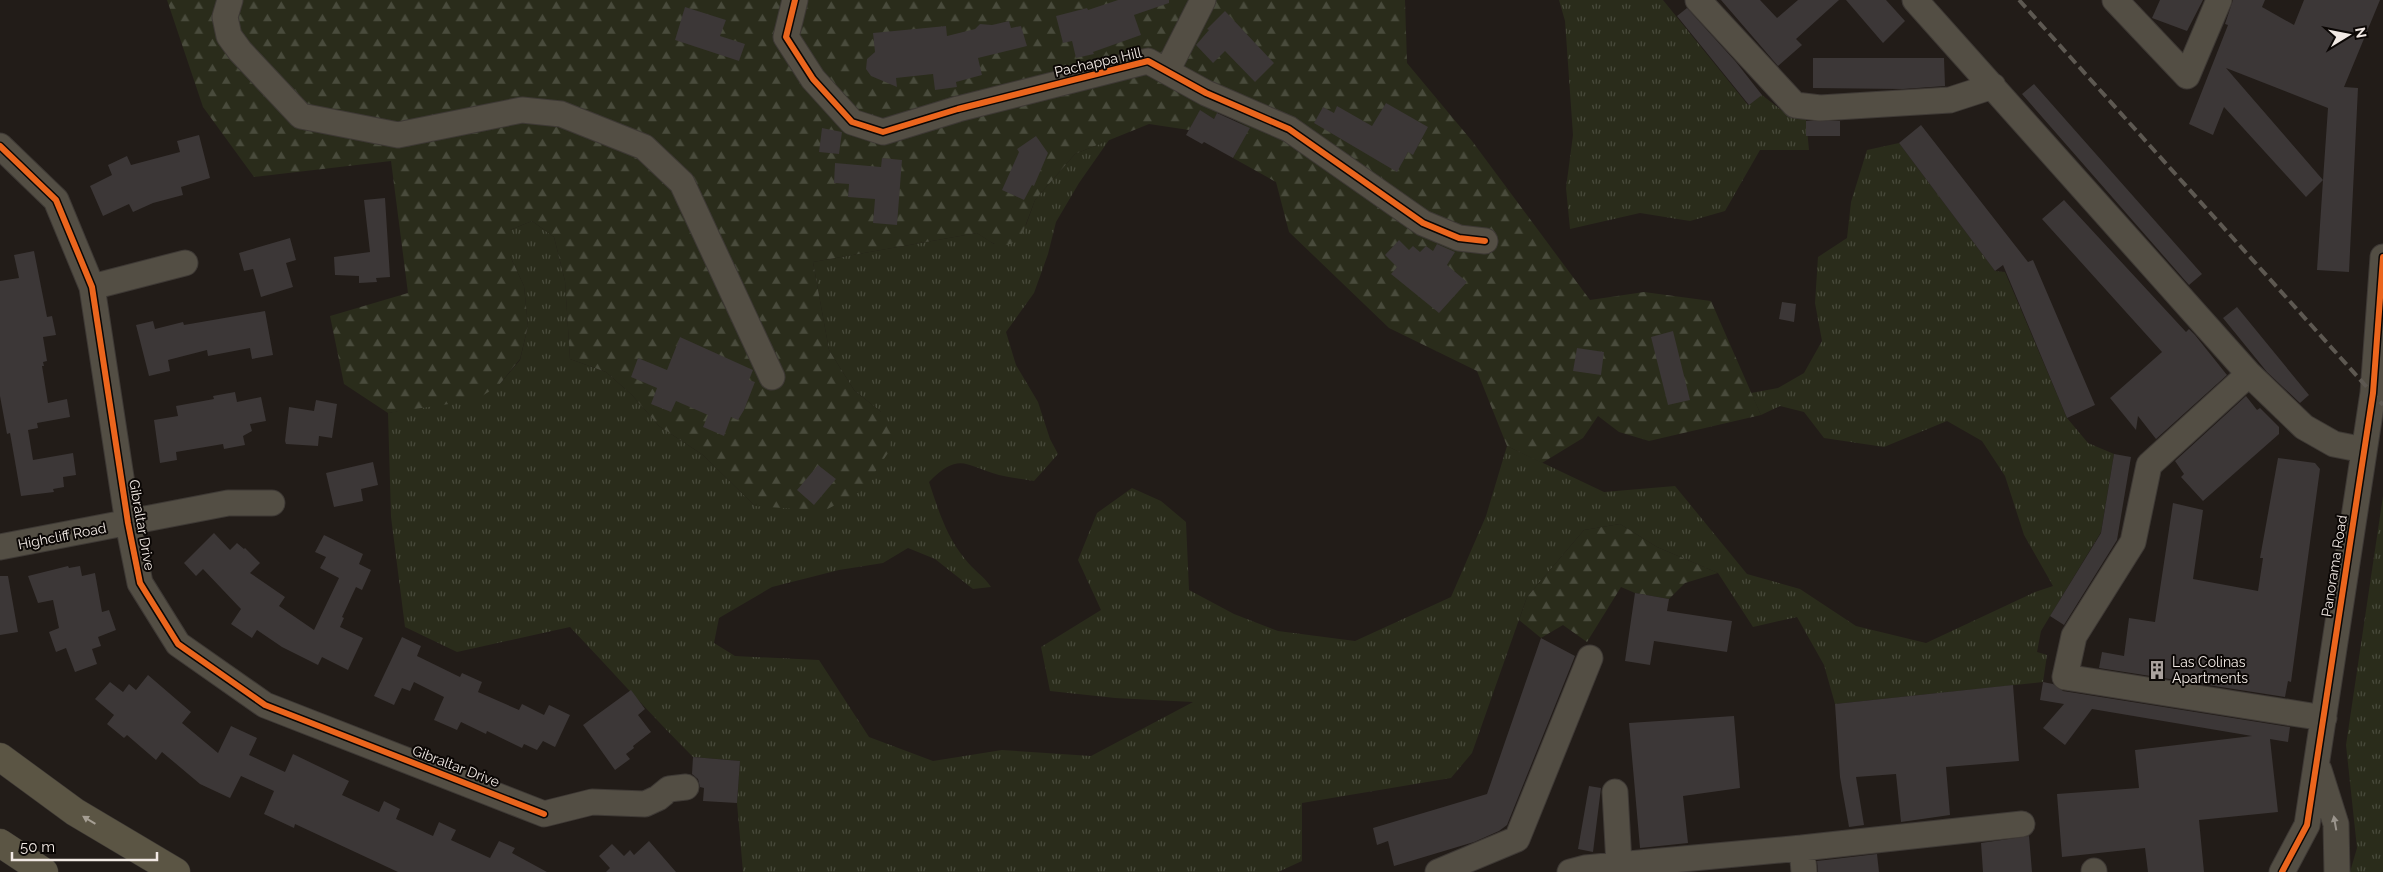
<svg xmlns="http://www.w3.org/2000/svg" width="2383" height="872" viewBox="0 0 2383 872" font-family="Raleway,sans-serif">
  <defs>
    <pattern id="grass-tufts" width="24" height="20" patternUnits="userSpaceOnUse" patternTransform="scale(1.25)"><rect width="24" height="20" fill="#2a2c1b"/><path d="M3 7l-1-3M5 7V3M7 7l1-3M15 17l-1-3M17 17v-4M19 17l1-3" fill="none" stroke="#494b3c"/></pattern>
    <pattern id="forest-firs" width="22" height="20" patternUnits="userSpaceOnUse" patternTransform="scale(1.25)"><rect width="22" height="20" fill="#2a2c1b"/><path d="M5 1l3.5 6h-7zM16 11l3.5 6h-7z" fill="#494b3c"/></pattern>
  </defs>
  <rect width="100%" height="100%" fill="#221c18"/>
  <path fill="url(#grass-tufts)" d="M1559,0H1663L1748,105L1762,95L1789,116L1806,119L1809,150H1760L1725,211L1690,221L1640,213L1570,229L1566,188L1573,135L1565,21Z
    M1109,140L1079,183L1056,222L1048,254L1034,293L1006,332L1016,365L1038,402L1050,439L1058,454L1034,481C1023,479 1011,478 999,475C965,466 960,451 929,482C938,509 946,536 965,559C973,570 983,575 991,587L973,589L935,559L908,548L883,563L839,570L772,587L719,618L714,643L735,656L819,660L869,737L933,761L1002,750L1091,756L1193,702L1115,698L1050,691L1041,647L1101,610L1078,560L1097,513L1132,488L1161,501L1186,522L1189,590L1234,614L1278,631L1355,641L1451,597L1486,516L1507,446L1604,492L1675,486L1747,574L1800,589L1856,626L1926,643L2035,592L2053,586L2024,535L2005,476L1982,441L1947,421L1884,447L1824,438L1804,412L1780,406L1761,415L1751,393L1778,388L1804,373L1822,341L1815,303L1818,257L1847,238L1851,202L1867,150L1899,143L1995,271L2005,272L2067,418L2088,443L2114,454L2101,532L2041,631L2037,652L2047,655L2043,682L1835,704L1824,665L1797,617L1753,627L1718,573L1657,547L1620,524L1584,530L1527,597L1472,753L1451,778L1302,803V861L1278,872H743L737,803L740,761L693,757C651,715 611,670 570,627L457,652L405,627L391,517L388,413L424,406L499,385L520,360L528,326L524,286L510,256V230L532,221L554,237L565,281L570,359L606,372L632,395L659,426L703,455L755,506L881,412L854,390L829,350L813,262L977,233L994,244L1026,225L1035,200L1075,154Z
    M2383,496V872H2350L2357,848L2346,745Z"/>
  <path fill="url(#forest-firs)" d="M167,0H1405L1407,63L1472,141L1590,300L1644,292L1711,301L1761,415L1649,441L1619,432L1598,416L1583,438L1542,463L1507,446L1477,371L1389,328L1289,232L1276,182L1233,158L1249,128L1219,111L1214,119L1200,111L1189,130L1149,124L1075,154L1035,200L1020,240C999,250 995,245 977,233L813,262L829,350L854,390L881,412L891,434L890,450L863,490L824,511L755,506L703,455L659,426L632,395L606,372L570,359L565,281L554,237L532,221L510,230V256L524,286L528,326L520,359L499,385L476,400L388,413L344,384L330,316L408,293L391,161L254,177L203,107Z
    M1620,524L1657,547L1718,573L1685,583L1669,599L1635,593L1621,587L1587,642L1563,625L1541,638L1519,620L1527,597L1584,530Z"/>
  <path fill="#3c3737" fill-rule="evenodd" d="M1118,0H1169V3L1134,15L1141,35L1093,52L1094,54L1076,58L1072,41L1063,43L1056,16L1087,8L1088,10Z
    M1721,0H1760L1777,18L1798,0H1839L1796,39L1802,45L1778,66Z
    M1846,0H1886L1905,21L1883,43Z
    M2160,0H2203L2187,31L2152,18Z
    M2233,0H2265L2262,7L2294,25L2304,0H2380L2344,87L2358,88L2349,272L2317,270L2323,180L2306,197L2224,107L2213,135L2189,124L2228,25L2225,24ZM2226,68L2328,108L2323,180Z
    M685,7L726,20L720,36L745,44L739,61L675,40Z
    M1687,8L1736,62L1762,95L1749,105L1677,16Z
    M1225,11L1274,63L1255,82L1225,51L1213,63L1196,45L1209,30L1207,29Z
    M1009,21L1011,28L1021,26L1027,46L978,58L982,75L956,82L957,87L935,90L933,74L896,78L897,87L871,76L866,69L867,59L875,52L873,33L946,26L947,36L975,29L980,24L992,25Z
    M1813,58H1944L1945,86L1903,89L1813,88Z
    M2034,84L2202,274L2189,285L2022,94Z
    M1386,103L1428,127L1413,155L1408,152L1397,172L1314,123L1323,107L1334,113L1337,106L1372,126Z
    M1200,110L1214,119L1217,113L1250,128L1233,158L1204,142L1202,144L1186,135Z
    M1806,121H1840V136H1806Z
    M1921,125L2028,262L2033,260L2095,405L2067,418L2003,265L1995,271L1899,143Z
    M822,128L842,132L839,154L819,152Z
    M199,135L210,178L181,187L183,195L153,203L133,212L129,204L103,216L90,186L112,175L108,165L127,156L131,165L180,152L177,141Z
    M1036,136L1048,153L1034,186L1032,185L1024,200L1002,190L1019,152L1017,149Z
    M882,158L902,160L897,225L873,223L875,199L848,197L849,184L834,183L835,163L881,167Z
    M385,198L390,277L376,278L377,282L359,283V276L335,275L334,257L370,252L364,200Z
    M2064,200L2186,332L2189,329L2195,335L2227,375L2156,439L2138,416L2136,430L2110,398L2162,352L2042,219Z
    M290,238L296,260L286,263L293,287L261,297L253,269L244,271L239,253Z
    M1399,240L1409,250L1413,246L1420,252L1426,246L1433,251L1437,244L1455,252L1447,265L1467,282L1439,313L1391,274L1397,267L1385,255Z
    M34,251L47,317L52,316L56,335L43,337L47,361L43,362L44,366H42L48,403L67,399L70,417L37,423L38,428L28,430L33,460L73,453L76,475L63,477L64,487L53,489L54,492L21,496L10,433L7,434L0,396V281L19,278L14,255Z
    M1782,302L1796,304L1794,322L1779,319Z
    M2237,307L2309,395L2300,403L2267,372L2223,318Z
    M265,311L273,355L252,359L250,348L208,356L207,350L168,360L170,371L149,376L136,325L153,321L155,329L183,322L184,325Z
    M1673,331L1690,400L1668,405L1651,337Z
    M680,337L753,370L749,380L755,382L744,410L738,420L731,417L724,436L703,427L708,415L676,401L671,412L651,404L657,388L631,377L638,358L667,370Z
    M1577,348L1604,352L1601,375L1573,371Z
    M235,392L237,402L261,397L266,421L250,424L252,431L243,436L245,445L224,449L223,444L176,452L177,460L160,463L154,420L178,416L176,406L214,399L213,396Z
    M2246,396L2257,410L2260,408L2279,427V434L2203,501L2181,477L2184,474L2175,461Z
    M316,400L337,404L332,438L319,436L318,446L286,444L285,441L289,407L314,411Z
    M2114,454L2131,457L2117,540L2064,625L2050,616L2101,533Z
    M2278,458L2315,463L2320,469L2291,682L2288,681L2285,697L2099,668L2102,652L2124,656L2129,618L2155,622L2173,503L2203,510L2193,579L2258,591L2263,558H2260Z
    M373,462L378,485L361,489L363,501L334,507L326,473Z
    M818,465L836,479L814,505L797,490Z
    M214,533L230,550L237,543L244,549L245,548L260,563L250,573L285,597L279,606L314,630L339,578L320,568L326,557L315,552L324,535L363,554L359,564L371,570L362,590L356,587L342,617L344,618L340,627L363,638L348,670L322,657L318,665L282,647L257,630L252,638L231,624L241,609L203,569L196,576L184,563Z
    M68,566L69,568L80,566L82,576L95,573L102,612L109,610L116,630L98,637L101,646L92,649L97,664L75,672L66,648L56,652L49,632L59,628L53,600L38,603L28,576Z
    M0,576H8L18,632L0,635Z
    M1635,593L1669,599L1667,611L1732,621L1727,652L1654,641L1650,665L1625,661Z
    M402,637L421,646L417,656L460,677L462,673L482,682L478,692L519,710L522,704L544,715L549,705L570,715L555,747L543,741L537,750L524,744L522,748L487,731L486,734L461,722L457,730L434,720L444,697L414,682L410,691L402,688L394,705L374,696Z
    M1541,638L1575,656L1507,825L1499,831L1474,842L1394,866L1388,841L1377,845L1373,828L1487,794Z
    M148,675L191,712L182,723L218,753L231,726L257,738L249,755L285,772L293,754L349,781L342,795L379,812L384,801L400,809L396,819L433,836L439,822L456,830L451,840L490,858L499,841L515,848L512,853L547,872H398L295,824L294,828L264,814L274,791L241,776L230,798L200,784L162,752L156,760L127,735L124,738L107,724L114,715L95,699L110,682L123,692L129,684L136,690Z
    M2043,682L2053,684L2063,691L2290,727L2288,742L2270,739L2278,812L2199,820L2204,872H2148L2145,848L2062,857L2057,794L2139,788L2135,750L2252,736L2092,709L2065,745L2043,728L2064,704L2040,700Z
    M2013,685L2019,761L1946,767L1950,815L1901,822L1896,774L1856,777L1864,825L1849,827L1840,777L1835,704Z
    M631,690L645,709L638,715L651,732L633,746L634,748L626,754L630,759L615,770L583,725Z
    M1734,716L1740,788L1683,796L1688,843L1640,848L1629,723Z
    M693,757L740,761L737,803L703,801L704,788L700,787L698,779L692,774Z
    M1589,786L1601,788L1593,852L1578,849Z
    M2029,836L2032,872H1983L1981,843Z
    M649,841L676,872H606L610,868L599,856L612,844L624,856L630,850L634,855Z
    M1877,854L1879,872H1818L1817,861Z"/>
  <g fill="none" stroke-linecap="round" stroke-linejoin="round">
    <g stroke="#3e3935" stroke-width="27">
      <path id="minor" d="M230,0L225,17L229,36L240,51L301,116L398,135L522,110L561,114L644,147L682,183L772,377
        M795,0L786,37L813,79L852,122L883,132L958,109L1148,61L1206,93L1289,129L1423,223L1459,238L1485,241
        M1698,0L1795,105L1820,108L1950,100L1993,86
        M1915,0L2249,374L2149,465L2133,542L2074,636L2065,677L2324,718
        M2115,0L2187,76L2219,0
        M1167,71L1203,0
        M0,146L56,200L92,287L128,523L140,583L178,644L265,705L544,814L592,802L645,804L658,798L669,789L686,787
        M92,287L185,263
        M2249,374L2304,427L2334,444L2364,450
        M0,547L228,503H272
        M2319,770L2336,824L2337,872
        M1615,792L1619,864
        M2094,871V872
        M1438,872L1517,839L1590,658
        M1570,872L1585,868L1802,848
        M1804,872L1802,848L2022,824
        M2282,872L2307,825L2373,393L2383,257"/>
    </g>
    <g stroke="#3e3935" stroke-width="29">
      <path id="highway" d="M0,757L75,812L176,872
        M0,843L44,872"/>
    </g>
    <use href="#minor" stroke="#534e44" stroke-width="25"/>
    <use href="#highway" stroke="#5b5544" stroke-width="28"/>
    <path stroke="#5d5851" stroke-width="4" stroke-dasharray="10 5" stroke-linecap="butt" d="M2019,0L2383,405"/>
    <g stroke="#0b0705" stroke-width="9">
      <path id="cycleway" d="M795,0L786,37L813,79L852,122L883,132L958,109L1148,61L1206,93L1289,129L1423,223L1459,238L1485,241
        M0,146L56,200L92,287L128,523L140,583L178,644L265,705L544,814
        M2282,872L2307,825L2373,393L2383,257"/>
    </g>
    <use href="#cycleway" stroke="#eb651d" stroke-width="6"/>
  </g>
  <defs><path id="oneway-solid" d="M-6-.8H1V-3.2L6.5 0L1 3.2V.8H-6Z" transform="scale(1.25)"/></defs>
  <use fill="#a69f94" href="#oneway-solid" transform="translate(89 820) rotate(-149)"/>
  <use fill="#9a948c" href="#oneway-solid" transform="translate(2335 823) rotate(-100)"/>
  <defs>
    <g id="building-bare" transform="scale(1.5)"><path d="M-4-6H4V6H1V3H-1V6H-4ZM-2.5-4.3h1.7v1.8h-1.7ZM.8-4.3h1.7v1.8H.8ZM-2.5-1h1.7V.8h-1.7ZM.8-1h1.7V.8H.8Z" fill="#a9a19d" stroke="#0b0705" stroke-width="2.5" paint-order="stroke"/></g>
  </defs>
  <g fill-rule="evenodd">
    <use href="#building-bare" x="2157" y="670"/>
  </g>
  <g text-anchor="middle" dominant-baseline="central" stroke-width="4" stroke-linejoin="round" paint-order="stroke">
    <g font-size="14" fill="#f1e9e4" stroke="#0b0705">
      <text transform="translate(1098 62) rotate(-13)">Pachappa Hill</text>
      <text transform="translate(142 525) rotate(80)">Gibraltar Drive</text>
      <text transform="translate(62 536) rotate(-11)">Highcliff Road</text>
      <text transform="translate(2334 566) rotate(-81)">Panorama Road</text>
      <text transform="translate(456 766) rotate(21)">Gibraltar Drive</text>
    </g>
    <g font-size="14" fill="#f1e9e4" stroke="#0b0705" text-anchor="start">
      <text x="2172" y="662">Las Colinas<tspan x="2172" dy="16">Apartments</tspan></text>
    </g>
  </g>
  <g transform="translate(2348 35) rotate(80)" stroke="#0b0705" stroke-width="4" paint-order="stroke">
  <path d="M0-4L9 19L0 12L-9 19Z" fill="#f1e9e4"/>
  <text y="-8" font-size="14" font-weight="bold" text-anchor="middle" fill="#f1e9e4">N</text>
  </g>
  <path d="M12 852v8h145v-8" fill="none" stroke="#f1e9e4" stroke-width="2.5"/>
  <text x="20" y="852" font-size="15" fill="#f1e9e4" stroke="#0b0705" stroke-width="4" paint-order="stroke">50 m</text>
</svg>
